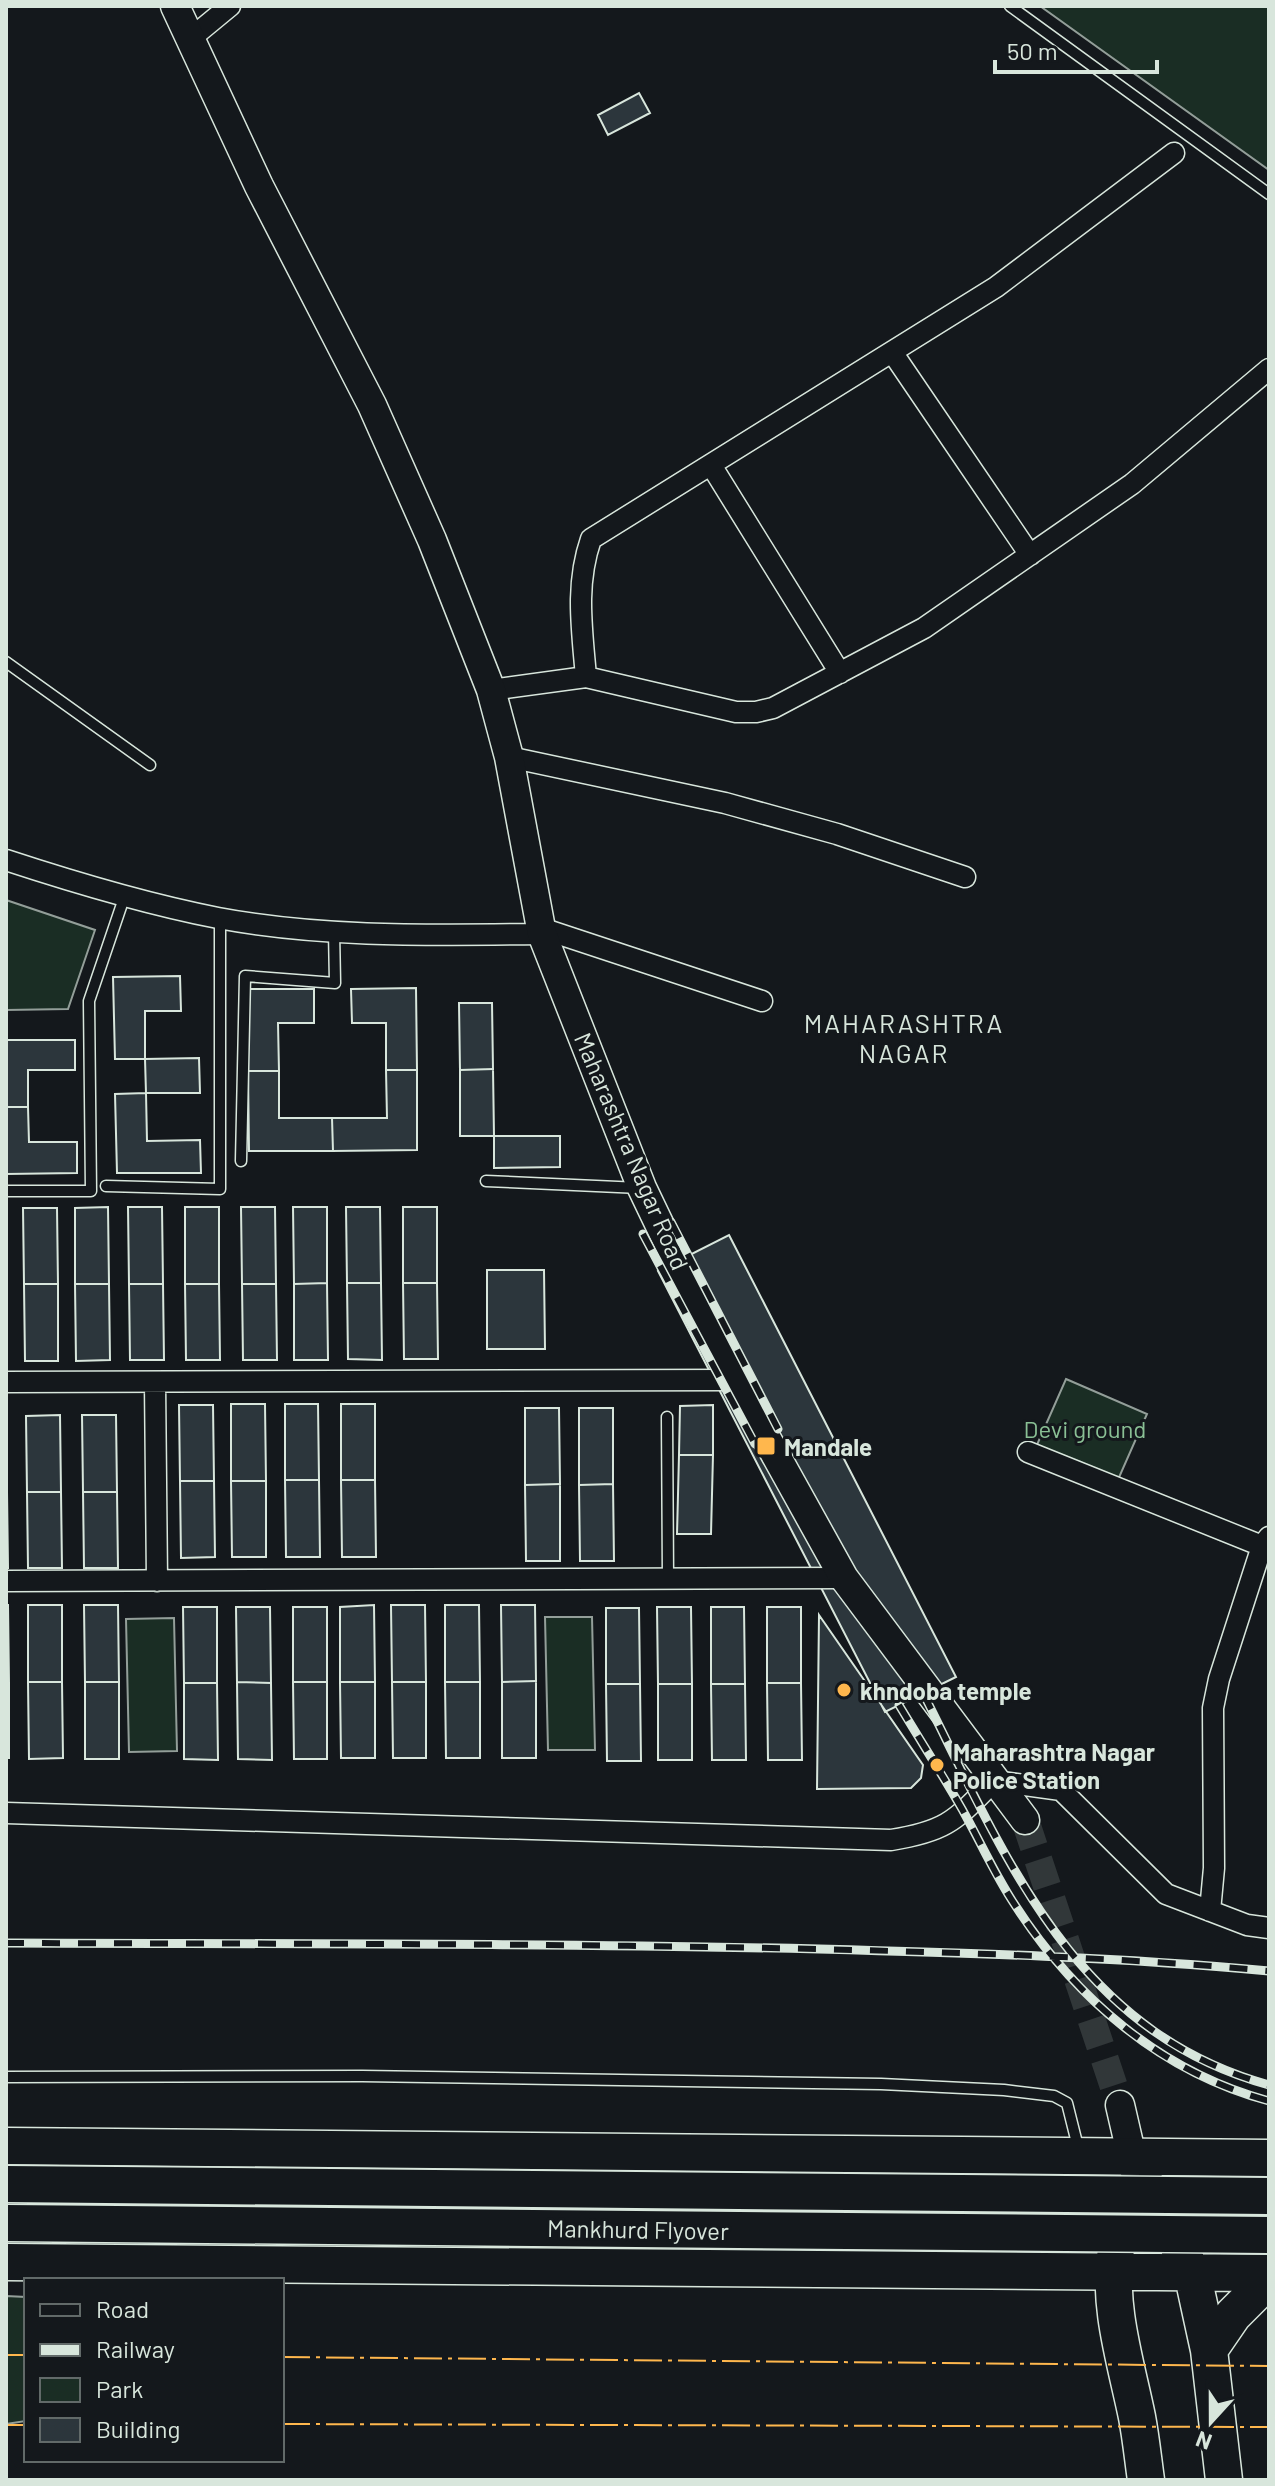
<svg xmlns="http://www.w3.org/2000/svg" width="1275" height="2486" viewBox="0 0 1275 2486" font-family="Barlow,sans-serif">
  <rect width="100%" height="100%" fill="#14181c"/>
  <path fill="#1a2d24" stroke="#939e99" stroke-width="2" d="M1040,6H1269V170Z
    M6,900L95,930L68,1009L6,1010Z
    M1066,1379L1147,1414L1117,1482L1036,1447Z
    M545,1617H592L595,1750H548Z
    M174,1618L177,1751L129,1752L126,1619Z
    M6,2296L26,2297V2421L6,2424Z"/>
  <path fill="#2c363c" stroke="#d8e6dc" stroke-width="2" d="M639,93L650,113L608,135L598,115Z
    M180,976L181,1011H145V1059H115L113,977Z
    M416,988L417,1070H386V1023H352L351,989Z
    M247,989H314V1023H278L279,1071H248Z
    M459,1003H492L493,1069L460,1070Z
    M6,1040H75V1070H28V1107H6Z
    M199,1058L200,1093H146L145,1059Z
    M493,1069L494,1136H460V1070Z
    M386,1070H417V1150L333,1151L332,1118H387Z
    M248,1071H279V1118H332L333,1151H249Z
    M146,1093L147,1141L200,1140L201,1173H117L115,1094Z
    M6,1107H28L29,1142H77V1173L6,1174Z
    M494,1136H560V1167L494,1168Z
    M108,1207L109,1284H75V1208Z
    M128,1207H162L163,1284H129Z
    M185,1207H219V1284H185Z
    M241,1207H275L276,1284H242Z
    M293,1207H327V1283L294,1284Z
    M346,1207H380L381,1283H347Z
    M403,1207H437V1283H403Z
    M23,1208H57L58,1284H24Z
    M729,1235L956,1677L885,1712L658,1271Z
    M487,1270H544L545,1349H487Z
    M327,1283L328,1360H294V1284Z
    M347,1283H381L382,1360L348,1359Z
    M403,1283H437L438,1359H404Z
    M24,1284H58V1361H25Z
    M75,1284H109L110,1360L76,1361Z
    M129,1284H163L164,1360H130Z
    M185,1284H219L220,1360H186Z
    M242,1284H276L277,1360H243Z
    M231,1404H265L266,1481H231Z
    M285,1404H318L319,1480H285Z
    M341,1404H375V1480H341Z
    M179,1405H213L214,1481H180Z
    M713,1405V1455H679L680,1406Z
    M525,1408H559L560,1484L525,1485Z
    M579,1408H613V1484L579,1485Z
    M60,1415L61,1492H27L26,1416Z
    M82,1415H116L117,1492H83Z
    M679,1455H713L711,1534H677Z
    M285,1480H319L320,1557H286Z
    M341,1480H375L376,1557H342Z
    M180,1481H214L215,1557L181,1558Z
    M231,1481H266V1557H232Z
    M560,1484V1561H526L525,1485Z
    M613,1484L614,1561H580L579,1485Z
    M6,1492H7L8,1568H6Z
    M27,1492H61L62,1568H28Z
    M83,1492H117L118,1568H84Z
    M6,1605H8L9,1683H6Z
    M28,1605H62V1682H28Z
    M84,1605H118L119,1682H85Z
    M374,1605L375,1682H340V1607Z
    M391,1605H425L426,1682H392Z
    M445,1605H479L480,1682H445Z
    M501,1605H535L536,1681L502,1682Z
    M183,1607H217V1683H184Z
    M236,1607H270L271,1683L237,1682Z
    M293,1607H327V1682H293Z
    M657,1607H691L692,1684H658Z
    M711,1607H744L745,1684H711Z
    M767,1607H801V1683H767Z
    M606,1608H639L640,1684H606Z
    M819,1615L923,1765L921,1778L911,1788L817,1789Z
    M536,1681V1758H502V1682Z
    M28,1682H62L63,1758L29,1759Z
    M85,1682H119V1759H85Z
    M237,1682L271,1683L272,1760L238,1759Z
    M293,1682H327V1759H294Z
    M340,1682H375V1758H341Z
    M392,1682H426V1758H393Z
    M445,1682H480V1758H446Z
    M6,1683H9V1758H6Z
    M184,1683H217L218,1760L184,1759Z
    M767,1683H801L802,1760H768Z
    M606,1684H640L641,1761H607Z
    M658,1684H692V1760H658Z
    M711,1684H745L746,1760H712Z"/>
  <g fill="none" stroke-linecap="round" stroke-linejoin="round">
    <path stroke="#313739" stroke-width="28" stroke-dasharray="28 14" stroke-linecap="butt" d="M1025,1820L1120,2105"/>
    <g stroke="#d8e6dc" stroke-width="13">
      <path id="lane" d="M1010,6L1269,194
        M6,662L150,765
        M241,1161L245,976L335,983L334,931
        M486,1181L640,1188
        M106,1186L220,1189V919
        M6,1191H91L89,1001L124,898
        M667,1417L668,1579
        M6,2077L362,2076L881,2084L1004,2090L1054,2096L1067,2103L1079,2151"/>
    </g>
    <g stroke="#d8e6dc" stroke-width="23">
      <path id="street" d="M190,39L230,6
        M892,352L1030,555
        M711,465L840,673
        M586,677C582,629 575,585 591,539L996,287L1174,153
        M491,690L586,677L736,712H756L773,708L924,628L1132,484L1269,369
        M509,757L725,803L837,834L965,877
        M6,860C76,883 146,904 218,918C325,938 434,935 542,934
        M541,928L762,1001
        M6,1382L734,1380
        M155,1382L157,1581
        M1028,1452L1262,1546
        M6,1581L844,1578
        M6,1813L891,1840C948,1831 955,1820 994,1781L1061,1790L1166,1894L1247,1925L1269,1928
        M1210,1911L1214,1868L1213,1708L1219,1679L1262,1546L1269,1537"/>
    </g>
    <g stroke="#d8e6dc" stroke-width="31">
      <path id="secondary" d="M175,6L259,186L372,405L432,540L491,690L509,757L542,934L642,1188L734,1380L844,1578L1025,1820
        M1120,2105L1132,2157"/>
    </g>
    <g stroke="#d8e6dc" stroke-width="39">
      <path id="highway" d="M6,2146L1269,2158
        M1138,2169L1192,2272L1209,2350L1224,2480
        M1116,2249C1107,2305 1126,2363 1137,2417C1141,2438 1143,2459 1146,2480
        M6,2262L1269,2273
        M1209,2350L1233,2315L1269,2279"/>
    </g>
    <use href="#lane" stroke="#14181c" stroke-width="10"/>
    <use href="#street" stroke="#14181c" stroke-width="20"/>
    <use href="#secondary" stroke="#14181c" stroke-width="28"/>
    <use href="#highway" stroke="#14181c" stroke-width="36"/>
    <g stroke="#d8e6dc" stroke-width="9">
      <path id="rail" d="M671,1222L778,1429
        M643,1234L755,1444
        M923,1693C1006,1858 1074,2031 1269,2085
        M899,1705C920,1740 942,1774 962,1809C980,1841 995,1875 1015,1905C1075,1998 1161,2072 1269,2101
        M6,1943C277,1944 548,1943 819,1949C969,1953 1119,1957 1269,1971"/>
    </g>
    <use href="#rail" stroke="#14181c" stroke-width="6" stroke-dasharray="18" stroke-linecap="butt"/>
    <g stroke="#d8e6dc" stroke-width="39" stroke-linecap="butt">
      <path id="highway-bridge" d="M6,2184L1269,2196
        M6,2223L1269,2235"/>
    </g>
    <use href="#highway-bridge" stroke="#14181c" stroke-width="36"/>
    <path stroke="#ffb74d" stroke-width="2" stroke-dasharray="28 6 4 6" stroke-linecap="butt" d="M6,2355H26
      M282,2357L1269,2366
      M282,2424L1269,2427
      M6,2425H26"/>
  </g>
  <g fill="#ffb74d" stroke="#14181c" stroke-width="3">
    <rect x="756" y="1436" width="20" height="20" rx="4"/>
    <circle cx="844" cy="1690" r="8"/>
    <circle cx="937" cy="1765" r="8"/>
  </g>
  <g text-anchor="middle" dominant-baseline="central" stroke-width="6" stroke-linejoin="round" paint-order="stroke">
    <g font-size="24" fill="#d8e6dc" stroke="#14181c">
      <text transform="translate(632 1151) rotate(67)">Maharashtra Nagar Road</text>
      <text transform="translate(638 2229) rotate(1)">Mankhurd Flyover</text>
    </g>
    <g font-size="24" fill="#8ac095" stroke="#14181c">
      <text x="1085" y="1428">Devi ground</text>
    </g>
    <g font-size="24" font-weight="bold" fill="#d8e6dc" stroke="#14181c" text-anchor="start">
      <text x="784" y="1446">Mandale</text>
      <text x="860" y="1690">khndoba temple</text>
      <text x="953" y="1751">Maharashtra Nagar<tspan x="953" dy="28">Police Station</tspan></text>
    </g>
    <g font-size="26" letter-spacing="2" fill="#d8e6dc" stroke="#14181c">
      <text x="904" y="1022">MAHARASHTRA<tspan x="904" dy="30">NAGAR</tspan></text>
    </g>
  </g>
  <rect width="1275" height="2486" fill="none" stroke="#d8e6dc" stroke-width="16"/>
  <rect x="24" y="2278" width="260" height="184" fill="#14181c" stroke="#626a69" stroke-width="2"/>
  <rect x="40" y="2304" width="40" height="12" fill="#14181c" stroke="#626a69" stroke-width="2"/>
  <text x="96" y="2318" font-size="24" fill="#d8e6dc">Road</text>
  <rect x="40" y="2344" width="40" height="12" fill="#d8e6dc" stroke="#626a69" stroke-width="2"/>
  <text x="96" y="2358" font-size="24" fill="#d8e6dc">Railway</text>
  <rect x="40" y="2378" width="40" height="24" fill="#1a2d24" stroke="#626a69" stroke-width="2"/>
  <text x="96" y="2398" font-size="24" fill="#d8e6dc">Park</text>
  <rect x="40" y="2418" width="40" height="24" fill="#2c363c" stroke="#626a69" stroke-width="2"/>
  <text x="96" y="2438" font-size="24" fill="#d8e6dc">Building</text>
  <g transform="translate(1211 2422) rotate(201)" stroke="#14181c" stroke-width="6" paint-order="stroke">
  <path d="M0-6L14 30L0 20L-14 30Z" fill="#d8e6dc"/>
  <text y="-12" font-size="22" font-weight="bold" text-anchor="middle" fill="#d8e6dc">N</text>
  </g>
  <path d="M995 60v12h162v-12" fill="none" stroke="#d8e6dc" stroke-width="4"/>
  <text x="1007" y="60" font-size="24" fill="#d8e6dc" stroke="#14181c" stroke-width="6" paint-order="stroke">50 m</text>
</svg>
